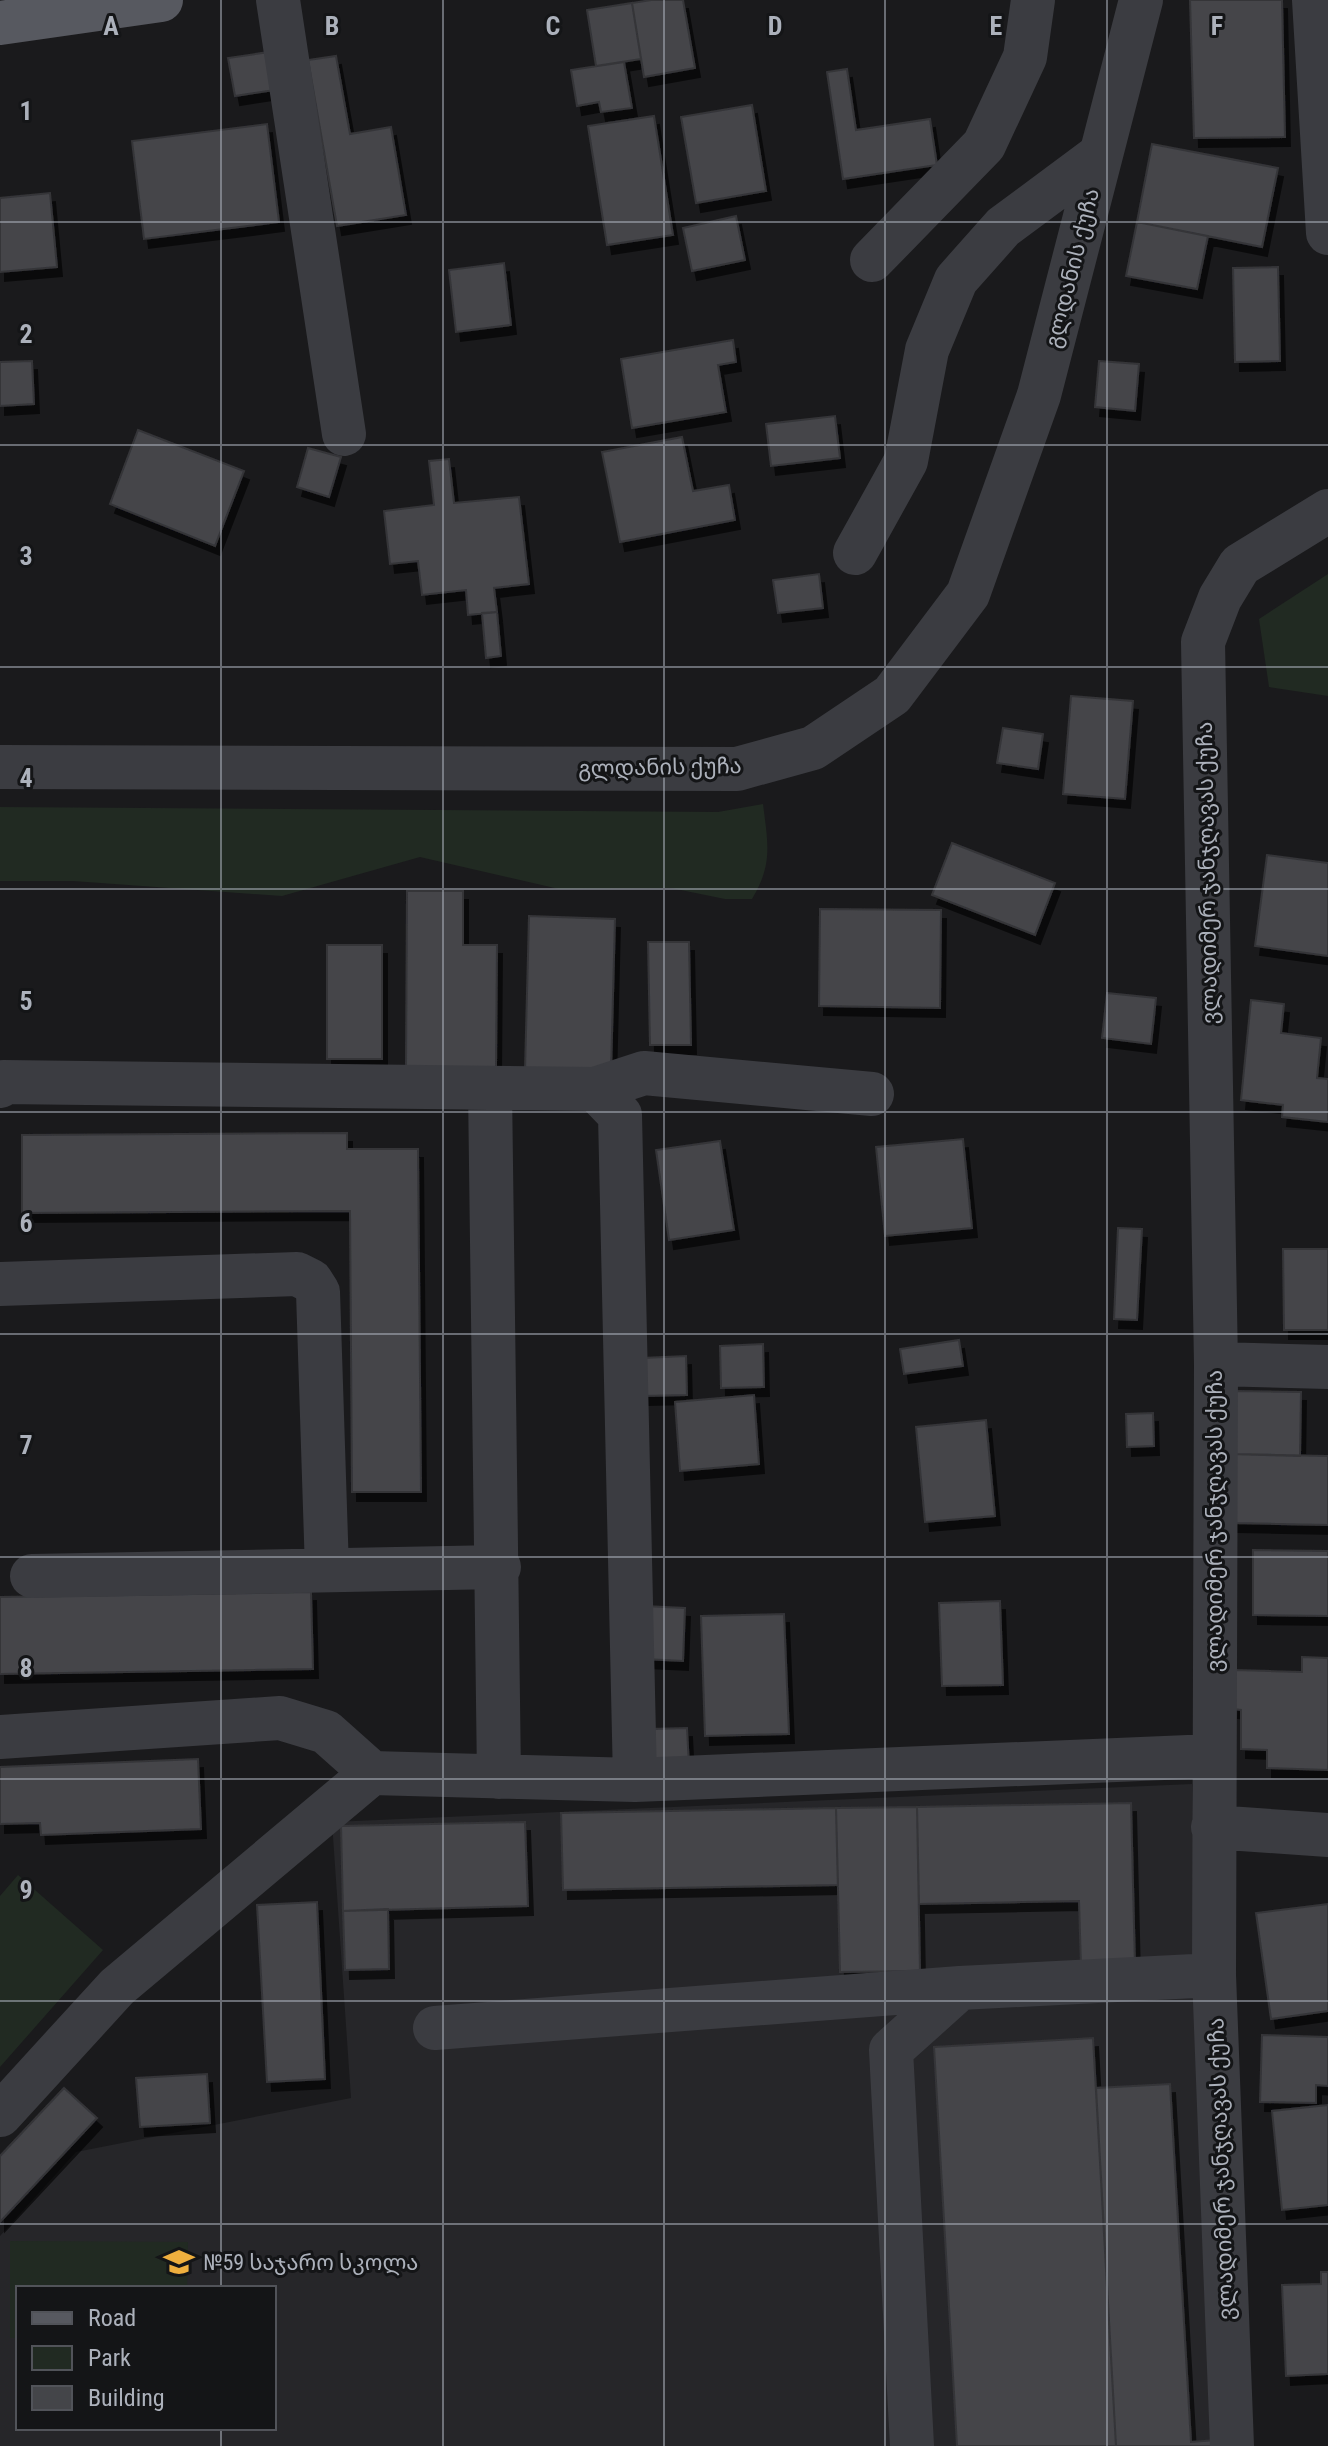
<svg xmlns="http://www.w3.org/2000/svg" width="1328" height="2446" viewBox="0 0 1328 2446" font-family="'Roboto Condensed','Noto Sans Georgian',sans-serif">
  <defs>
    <filter id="shadow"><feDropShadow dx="5" dy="9" stdDeviation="0" flood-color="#0009"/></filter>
  </defs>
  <rect width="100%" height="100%" fill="#1a1a1c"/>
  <path fill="#262629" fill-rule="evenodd" d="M1192,1784L1213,2446H0V2236L76,2152L351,2098L332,1822ZM18,2288H274V2428H18Z"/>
  <path fill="#212a22" d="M1328,574V696L1269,687L1259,619Z
    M763,804C768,844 773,864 752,899H725L671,888L559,889L420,857L282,896L73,881H0V807L718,812Z
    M18,1875L103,1950L0,2067V1896Z
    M10,2241L188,2242L187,2288H18V2338H10Z"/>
  <path fill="#444549" stroke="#343438" stroke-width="2" filter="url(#shadow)" d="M651,0H683L695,68L644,77L632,3Z
    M1190,0H1282L1285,137L1194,138Z
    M632,3L641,59L596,66L587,10Z
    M269,52L275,90L235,96L228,58Z
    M336,56L350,134L391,127L406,215L337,226L308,60Z
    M624,62L632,108L601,112L599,102L577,106L571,70Z
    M847,69L856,130L930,119L937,165L843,179L827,72Z
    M752,105L766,191L696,203L681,117Z
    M654,116L673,235L607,245L588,126Z
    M267,124L279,222L144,239L132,141Z
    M1152,144L1278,168L1262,247L1137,222Z
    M50,193L57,267L0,272V198Z
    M736,216L745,260L692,271L683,228Z
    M1137,222L1208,236L1197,289L1126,276Z
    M504,263L511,325L456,332L449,270Z
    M1278,267L1280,361L1235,362L1233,268Z
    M733,340L736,362L718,365L726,412L632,428L621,359Z
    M32,361L34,404L0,406V362Z
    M1099,361L1139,364L1135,411L1095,407Z
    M835,416L840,458L771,466L766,424Z
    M138,430L244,471L215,546L110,504Z
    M682,437L693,491L729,485L735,520L620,542L602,452Z
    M308,448L341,457L329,497L297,487Z
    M449,459L454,503L519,497L529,584L494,588L497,612L468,615L466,590L422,595L418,561L390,564L384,511L434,505L429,461Z
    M819,574L823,608L778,613L773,580Z
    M497,612L501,656L486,658L482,613Z
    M1071,696L1133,701L1125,799L1063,794Z
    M1003,728L1043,734L1038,769L997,763Z
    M952,843L1055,883L1035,935L932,895Z
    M1267,855L1328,863V956L1255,946Z
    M407,891H463V945H497L496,1068L406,1067Z
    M820,909L941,910L940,1008L819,1006Z
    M529,916L615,919L611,1072L525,1070Z
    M648,942H689L691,1045H650Z
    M327,945H382V1059H327Z
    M1107,993L1156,998L1151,1044L1102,1038Z
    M1251,1000L1284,1004L1281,1033L1321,1038L1317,1078L1328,1079V1122L1282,1117L1283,1105L1241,1100Z
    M347,1133V1149H418L421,1492H352L350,1211L22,1213V1135Z
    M963,1139L972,1228L885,1236L876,1147Z
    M720,1141L734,1230L669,1240L656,1150Z
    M1118,1228L1142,1229L1137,1320L1114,1319Z
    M1283,1249H1328V1330H1284Z
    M959,1340L963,1366L904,1374L900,1349Z
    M763,1344L764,1387L721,1388L720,1346Z
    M686,1356L687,1395L644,1396L642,1358Z
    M1233,1391L1301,1392L1300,1456L1232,1454Z
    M754,1395L759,1464L680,1471L675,1402Z
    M1153,1413L1154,1446L1127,1447L1126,1414Z
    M986,1420L995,1516L925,1522L916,1427Z
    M1232,1454L1328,1456V1525L1231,1523Z
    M1253,1550L1328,1551V1616L1253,1615Z
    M311,1592L313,1669L0,1674V1597Z
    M1000,1601L1003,1685L942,1686L939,1603Z
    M644,1606L685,1608L683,1661L643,1659Z
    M784,1614L789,1734L705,1736L701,1616Z
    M1302,1657L1328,1658V1770L1267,1768V1750L1241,1749V1710L1233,1709L1234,1670L1302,1672Z
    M687,1728L689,1766L652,1767L650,1729Z
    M198,1759L201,1829L41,1835L40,1823L0,1824V1767Z
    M1131,1803L1135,1966L1081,1967L1079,1901L919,1904L917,1807Z
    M917,1807L920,1971L840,1972L836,1808Z
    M836,1808L838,1885L563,1890L561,1813Z
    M525,1822L528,1906L343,1911L341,1826Z
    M317,1902L325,2079L267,2082L257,1905Z
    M1328,1904V2011L1271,2019L1256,1913Z
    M388,1909L389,1969L345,1970L343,1911Z
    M1262,2035L1328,2037V2086L1316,2085V2103L1260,2102Z
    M1093,2038L1116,2446H957L934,2047Z
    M207,2074L210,2123L140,2127L136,2078Z
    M1170,2084L1191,2442L1216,2440V2446H1116L1096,2088Z
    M64,2088L97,2118L0,2222V2156Z
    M1328,2105V2205L1282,2210L1272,2111Z
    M1321,2272H1328V2374L1286,2376L1282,2285L1321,2284Z"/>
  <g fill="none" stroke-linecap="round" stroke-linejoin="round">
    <path stroke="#3b3c41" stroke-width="44" d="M278,0L344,434
      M1314,0L1328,233
      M872,260L984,145L1025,57L1033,0
      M855,553L906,461L927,350L956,280L1003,227L1100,155
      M0,767L737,769L813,748L892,695L968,594L1039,395L1141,0
      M0,1086L3,1082L595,1089L620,1115L635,1780
      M490,1088L499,1777
      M595,1089L644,1073L872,1094
      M0,1284L297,1274L311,1281L318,1292L327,1570
      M1216,1364L1328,1367
      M32,1576L499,1567
      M0,1737L280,1718L326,1732L372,1773L635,1780L1212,1756
      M1213,1827L1328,1835
      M435,2028L960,1988
      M0,2115L117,1987L372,1773
      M912,2446L891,2050L960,1988L1214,1975
      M1232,2446L1214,1975L1216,1364L1203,642L1220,598L1240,565L1328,511"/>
    <path stroke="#575960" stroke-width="44" d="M0,23L161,0"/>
  </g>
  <path fill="none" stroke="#acb1bb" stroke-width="2" stroke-opacity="0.55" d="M221,0V2288M443,0V2446M664,0V2446M885,0V2446M1107,0V2446M0,222H1328M0,445H1328M0,667H1328M0,889H1328M0,1112H1328M0,1334H1328M0,1557H1328M0,1779H1328M0,2001H1328M0,2224H1328M221,2428V2446"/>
  <defs>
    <g id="school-bare" transform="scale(2.4)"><path d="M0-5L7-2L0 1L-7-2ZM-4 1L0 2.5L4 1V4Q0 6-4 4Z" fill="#efaf3e" stroke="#141517" stroke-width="2.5" paint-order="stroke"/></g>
  </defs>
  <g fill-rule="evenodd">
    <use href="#school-bare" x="179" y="2262"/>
  </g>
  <g text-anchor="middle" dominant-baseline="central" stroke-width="6" stroke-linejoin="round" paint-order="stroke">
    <g font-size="22" fill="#acb1bb" stroke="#141517">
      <text transform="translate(1072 268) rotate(-76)">გლდანის ქუჩა</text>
      <text transform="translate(660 767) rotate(-1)">გლდანის ქუჩა</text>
      <text transform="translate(1207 873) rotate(-91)">ვლადიმერ ჯანჯღავას ქუჩა</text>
      <text transform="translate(1214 1521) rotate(-90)">ვლადიმერ ჯანჯღავას ქუჩა</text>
      <text transform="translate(1221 2169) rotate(-92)">ვლადიმერ ჯანჯღავას ქუჩა</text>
    </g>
    <g font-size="22" fill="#acb1bb" stroke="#141517" text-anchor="start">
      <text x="203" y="2262">№59 საჯარო სკოლა</text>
    </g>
  </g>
  <g font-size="26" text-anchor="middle" font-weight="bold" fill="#acb1bb" stroke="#141517" stroke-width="6" stroke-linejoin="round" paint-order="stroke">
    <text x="111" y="35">A</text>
    <text x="332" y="35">B</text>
    <text x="553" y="35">C</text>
    <text x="775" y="35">D</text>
    <text x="996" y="35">E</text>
    <text x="1217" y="35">F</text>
    <text x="26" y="120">1</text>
    <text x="26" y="343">2</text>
    <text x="26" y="565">3</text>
    <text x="26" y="787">4</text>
    <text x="26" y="1010">5</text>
    <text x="26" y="1232">6</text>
    <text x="26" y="1454">7</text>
    <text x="26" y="1677">8</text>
    <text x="26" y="1899">9</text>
  </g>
  <rect x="16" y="2286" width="260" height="144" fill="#141517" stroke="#515359" stroke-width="2"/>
  <rect x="32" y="2312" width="40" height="12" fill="#575960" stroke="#515359" stroke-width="2"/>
  <text x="88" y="2326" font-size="24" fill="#acb1bb">Road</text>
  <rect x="32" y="2346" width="40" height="24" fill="#212a22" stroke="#515359" stroke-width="2"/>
  <text x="88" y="2366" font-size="24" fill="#acb1bb">Park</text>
  <rect x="32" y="2386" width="40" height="24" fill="#444549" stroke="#515359" stroke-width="2"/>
  <text x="88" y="2406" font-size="24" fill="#acb1bb">Building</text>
</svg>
